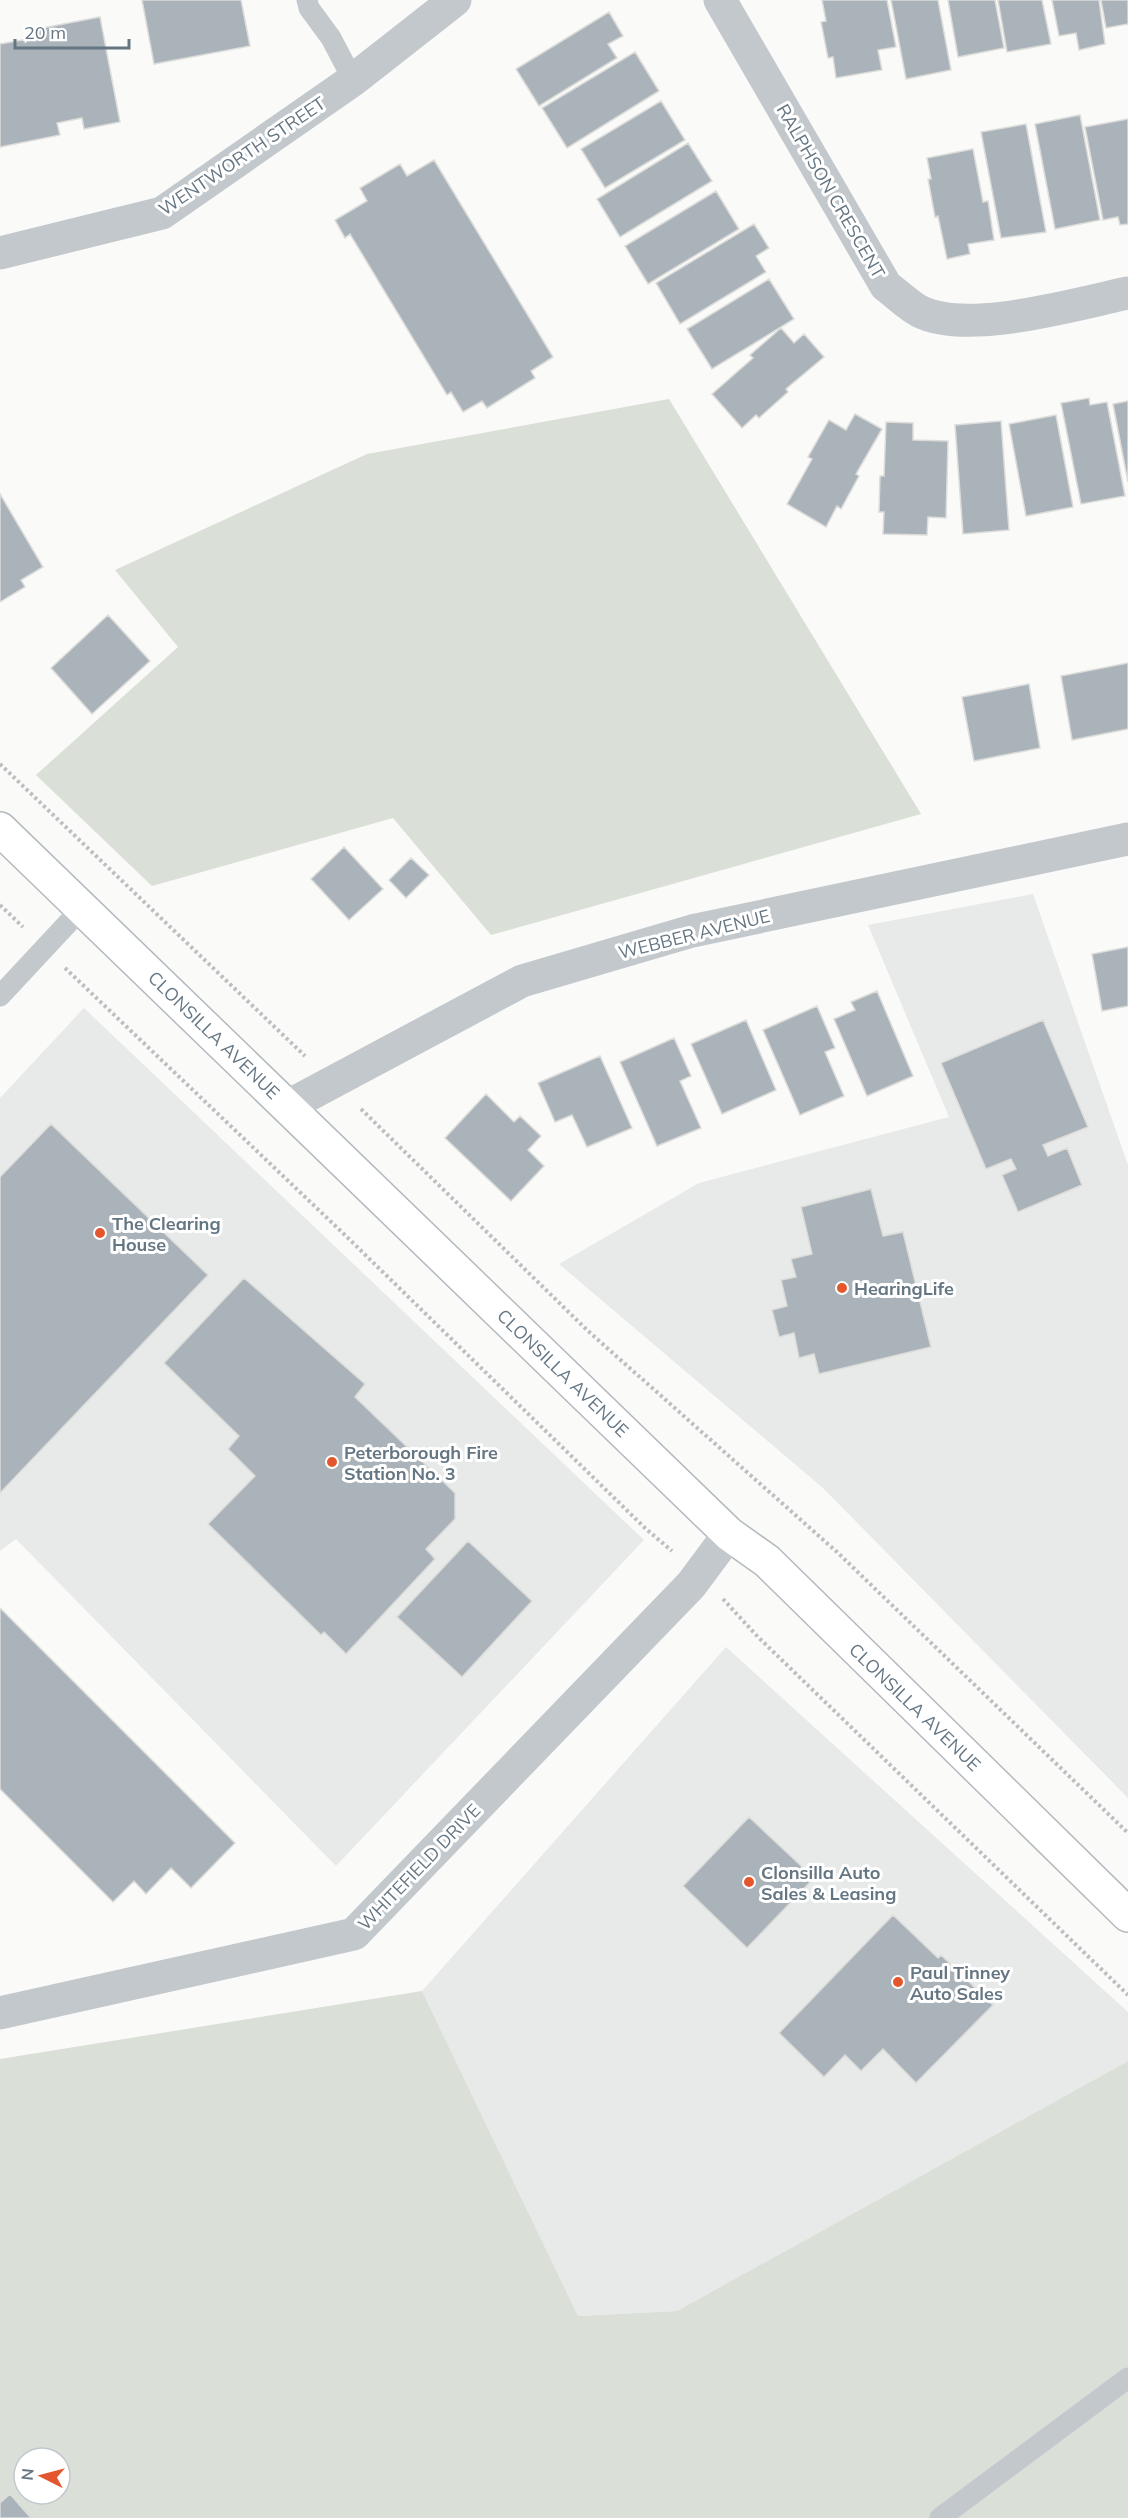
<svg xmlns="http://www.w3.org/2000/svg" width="1128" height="2518" viewBox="0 0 1128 2518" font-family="Mulish,sans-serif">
  <rect width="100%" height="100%" fill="#fafaf8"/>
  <path fill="#e8e9e9" d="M1033,894L1128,1165V1798L823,1488L559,1264L699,1183L949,1117L868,925Z
    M84,1008L644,1540L336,1866L16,1539L0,1551V1098Z
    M726,1647L1128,2012V2061L677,2311L578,2316L422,1991Z"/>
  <path fill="#dadfd7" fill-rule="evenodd" d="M669,399L921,814L491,935L393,818L152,886L36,775L178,647L115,570L367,454Z
    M422,1991L578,2316L677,2311L1128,2061V2518H0V2059ZM24,2458H60V2494H24Z"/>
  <path fill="#aab3b9" stroke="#dcdcda" stroke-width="1.5" d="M142,0H241L250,46L154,64Z
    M822,0H887L896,47L878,50L882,70L836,78L833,57L828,58L821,22L826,21Z
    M891,0H938L951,70L906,79Z
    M948,0H995L1004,48L958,57Z
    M998,0H1042L1051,44L1007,52Z
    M1052,0H1099L1105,44L1079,50L1076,33L1059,36Z
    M1101,0H1128V24L1106,28Z
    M609,12L623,36L608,44L617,58L539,106L516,69Z
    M100,17L120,122L84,129L82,118L57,123L60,135L0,147V44L34,38L32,30Z
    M635,52L659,91L567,148L542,108Z
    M661,101L685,140L605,188L581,149Z
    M1080,115L1100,220L1055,229L1035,124Z
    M1128,119V224L1120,225L1118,217L1103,220L1085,127Z
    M1026,124L1046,232L1001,238L981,132Z
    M688,143L712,181L620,237L597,199Z
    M973,149L983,202L988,201L994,240L968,244L970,254L947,259L938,216L935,217L928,179H931L927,158Z
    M434,160L553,357L531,371L535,378L487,408L482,401L463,412L451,392L447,395L350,234L345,238L335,220L367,201L360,188L400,164L407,176Z
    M716,191L739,229L648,284L625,246Z
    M754,224L769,248L756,256L766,272L680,324L656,283Z
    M769,279L794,319L712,369L687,329Z
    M781,328L794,343L804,334L824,357L786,389L788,392L759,418L756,415L742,428L712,394L753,358L750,355Z
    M1089,398L1090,405L1107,402L1125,496L1081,504L1061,403Z
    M1128,401V482L1113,404Z
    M855,414L882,429L856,474L859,476L841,509L837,506L826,527L787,504L812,459L808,457L829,420L846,430Z
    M1056,415L1073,507L1026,516L1009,424Z
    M1001,421L1009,530L963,534L955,425Z
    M886,422L913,423V440L948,441L946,518L928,517L927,535L883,534L884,512H879L880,476H884Z
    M0,494L43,567L21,580L25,587L0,602Z
    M108,615L150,661L92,714L51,668Z
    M1128,663V729L1072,740L1061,676Z
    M1029,684L1040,748L974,761L962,697Z
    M344,847L383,889L349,920L311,879Z
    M411,858L429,875L406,898L389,880Z
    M1128,947V1006L1102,1011L1092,954Z
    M877,991L913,1076L867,1096L834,1019L855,1010L851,1002Z
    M817,1006L835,1048L825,1052L844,1096L800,1115L763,1030Z
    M746,1020L776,1090L722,1114L691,1044Z
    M1043,1020L1088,1127L1043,1145L1048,1156L1067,1148L1082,1185L1018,1212L1002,1175L1016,1169L1011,1159L986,1169L941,1063Z
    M674,1038L691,1076L680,1081L701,1128L657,1146L620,1062Z
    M600,1056L632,1128L587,1147L572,1115L555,1122L538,1083Z
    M486,1094L514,1122L520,1116L541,1136L528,1150L544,1166L511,1201L445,1138Z
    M51,1124L208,1275L0,1493V1177Z
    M871,1189L883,1236L903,1232L931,1347L819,1374L814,1354L799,1358L794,1333L779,1337L772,1310L787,1306L781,1280L796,1277L791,1259L812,1254L801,1207Z
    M244,1278L365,1384L355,1397L455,1493V1519L426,1549L435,1559L346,1654L324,1632L321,1635L208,1524L255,1476L228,1449L239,1436L164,1363Z
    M468,1541L532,1601L462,1677L397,1617Z
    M0,1608L235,1843L191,1888L171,1868L146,1894L134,1881L113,1902L0,1789Z
    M749,1817L814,1878L747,1948L683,1886Z
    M893,1915L938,1958L941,1955L993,2005L916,2083L883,2049L861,2071L845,2055L824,2077L779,2033Z
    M10,2494L31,2518H0V2503Z"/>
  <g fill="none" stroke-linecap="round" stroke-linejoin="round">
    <g stroke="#b3babf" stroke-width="36">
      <path id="secondary" d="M0,829L729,1534L767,1561L1128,1915"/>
    </g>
    <path stroke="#bbbfc2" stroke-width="4" stroke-dasharray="3 3" stroke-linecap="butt" d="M0,764L305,1056
      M0,905L23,927
      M65,968L347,1237L646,1529L672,1551
      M361,1109L588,1331L837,1552L1128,1833
      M723,1599L758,1637L1128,1995"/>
    <path stroke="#c3c8cc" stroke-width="21" d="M307,0L309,8L331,38L353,80
      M0,996L82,908
      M940,2518L1128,2378"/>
    <path stroke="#c3c8cc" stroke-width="33" d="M720,0L886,286C897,294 907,304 919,311C967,336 1075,304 1128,293
      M0,253L162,213L353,80L455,0
      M288,1106L522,981L692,931L1128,839
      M0,2013L354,1934L691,1585L729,1534"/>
    <use href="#secondary" stroke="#fff" stroke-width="33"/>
  </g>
  <g fill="#e4572e" stroke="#fff" stroke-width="2">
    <circle cx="100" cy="1233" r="6"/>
    <circle cx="842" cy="1288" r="6"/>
    <circle cx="332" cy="1462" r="6"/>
    <circle cx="749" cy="1882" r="6"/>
    <circle cx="898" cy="1982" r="6"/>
  </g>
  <g text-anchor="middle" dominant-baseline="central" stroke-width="6" stroke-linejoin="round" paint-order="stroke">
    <g font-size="18" fill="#657683" stroke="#fff">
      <text transform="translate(242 156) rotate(-34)">WENTWORTH STREET</text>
      <text transform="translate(831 191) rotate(60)">RALPHSON CRESCENT</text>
      <text transform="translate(694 934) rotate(-14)">WEBBER AVENUE</text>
      <text transform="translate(214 1035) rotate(44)">CLONSILLA AVENUE</text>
      <text transform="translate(563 1373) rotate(44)">CLONSILLA AVENUE</text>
      <text transform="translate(915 1707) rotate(44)">CLONSILLA AVENUE</text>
      <text transform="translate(419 1867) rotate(-46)">WHITEFIELD DRIVE</text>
    </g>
    <g font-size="18" font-weight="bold" fill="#657683" stroke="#fff" text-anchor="start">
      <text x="112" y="1223">The Clearing<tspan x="112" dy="21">House</tspan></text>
      <text x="854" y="1288">HearingLife</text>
      <text x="344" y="1452">Peterborough Fire<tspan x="344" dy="21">Station No. 3</tspan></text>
      <text x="761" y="1872">Clonsilla Auto<tspan x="761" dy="21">Sales &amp; Leasing</tspan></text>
      <text x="910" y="1972">Paul Tinney<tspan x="910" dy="21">Auto Sales</tspan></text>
    </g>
  </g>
  <g transform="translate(42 2476) rotate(276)"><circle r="28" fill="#ffffff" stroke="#c1c8cd" stroke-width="1.5"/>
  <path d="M0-4.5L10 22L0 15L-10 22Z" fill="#e4572e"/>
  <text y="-9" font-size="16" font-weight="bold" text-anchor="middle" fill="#657683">N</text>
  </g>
  <path d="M15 39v9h114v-9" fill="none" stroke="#657683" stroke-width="3"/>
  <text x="24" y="39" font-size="18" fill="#657683" stroke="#ffffff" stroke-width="4.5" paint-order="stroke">20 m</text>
</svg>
